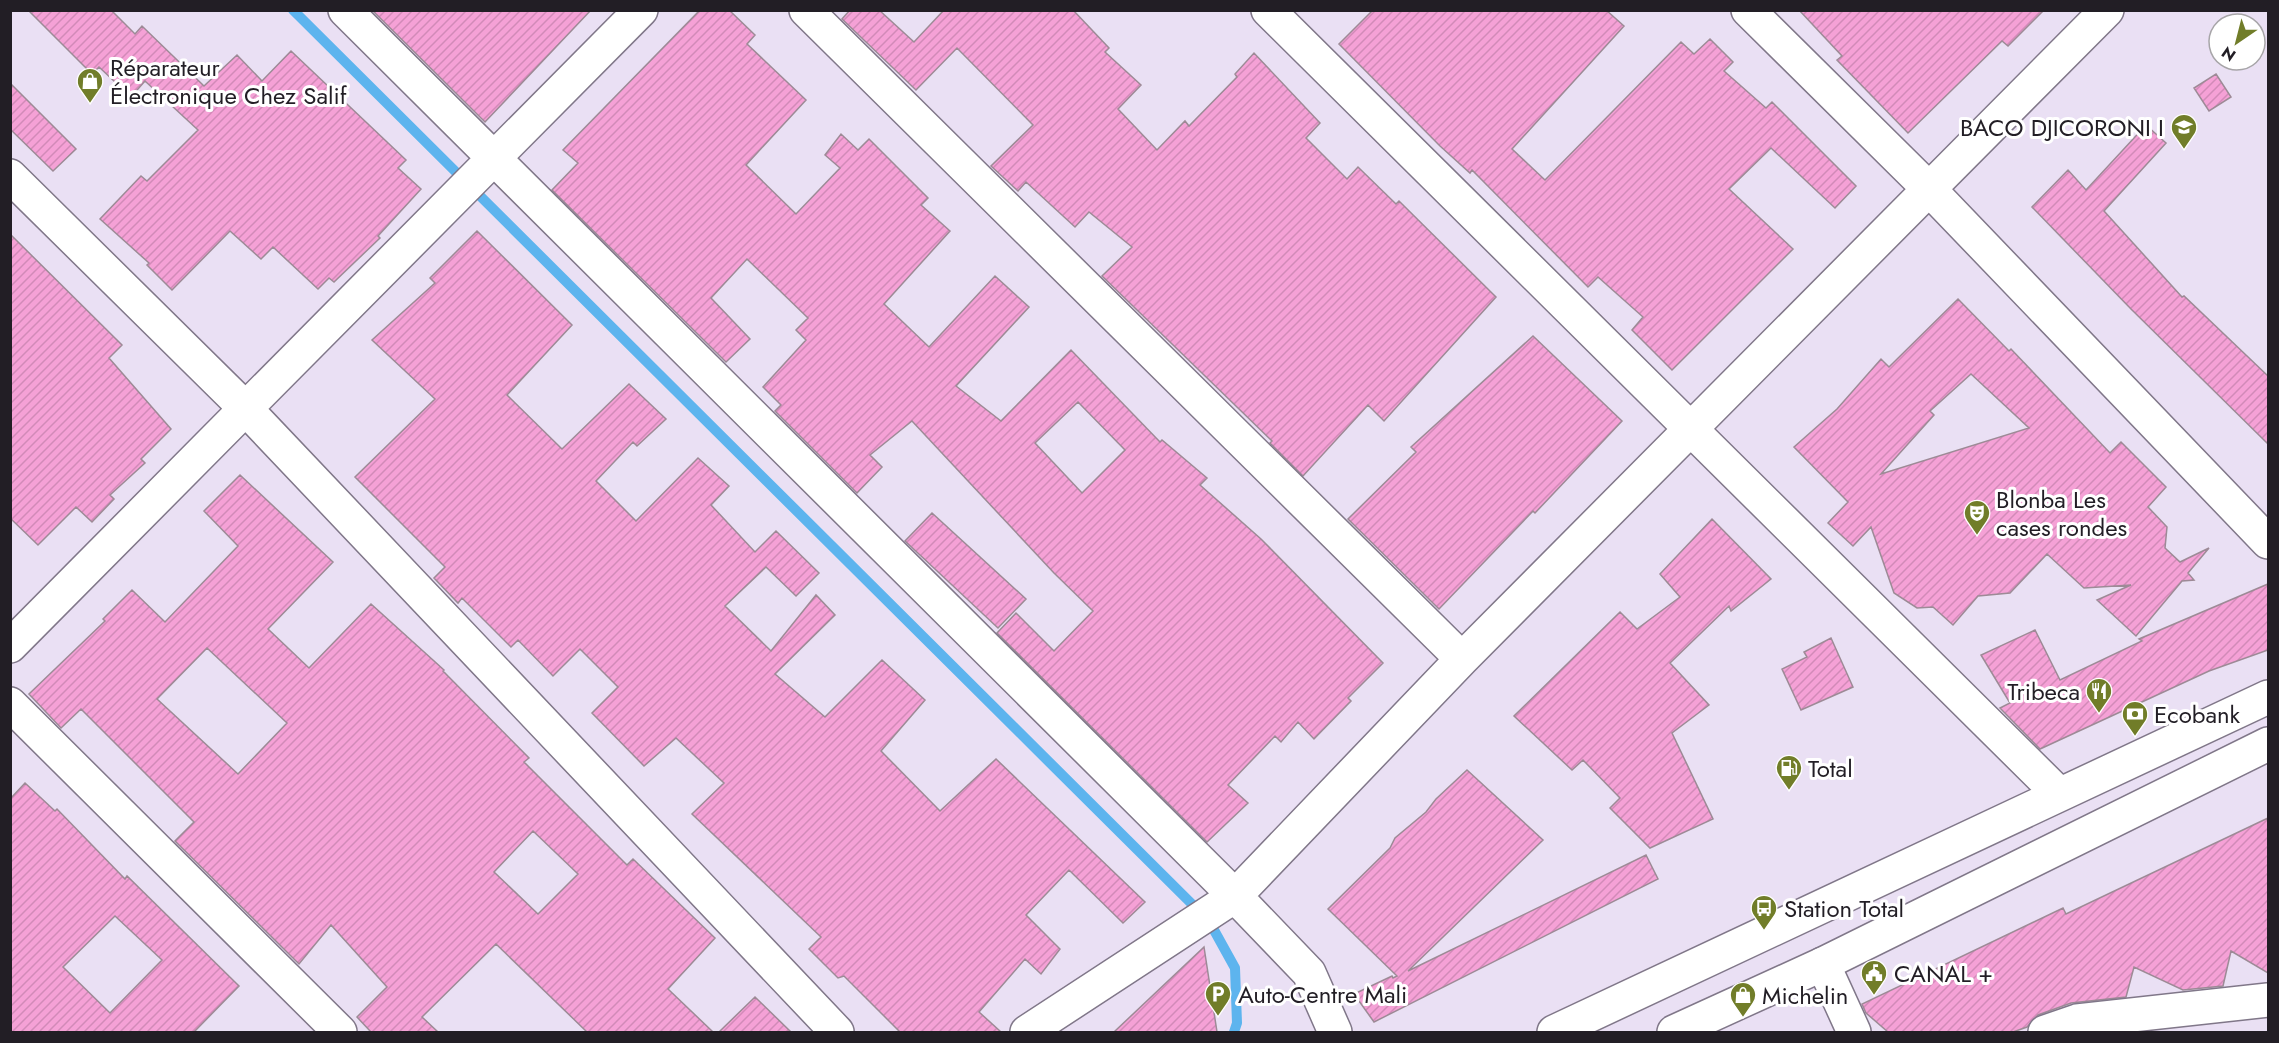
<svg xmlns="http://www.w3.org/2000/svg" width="2279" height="1043" viewBox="0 0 2279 1043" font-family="Jost,sans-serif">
  <defs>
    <pattern id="building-hatch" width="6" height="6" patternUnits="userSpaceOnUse" patternTransform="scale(1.5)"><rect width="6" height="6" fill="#f5a1d6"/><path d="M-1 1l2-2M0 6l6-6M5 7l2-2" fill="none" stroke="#d28ab8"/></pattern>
  </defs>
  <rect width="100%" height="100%" fill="#eae0f4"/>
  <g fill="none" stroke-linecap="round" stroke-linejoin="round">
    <path stroke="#5db4ee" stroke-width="10" d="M293,10L1209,921L1235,968L1237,1023L1234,1032"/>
  </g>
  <path fill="url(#building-hatch)" stroke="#9d8a96" stroke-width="1.5" fill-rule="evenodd" d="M28,10H111L135,34L142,26L204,86L237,55L262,81L291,51L406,160L398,168L421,189L378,236L380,238L334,282L329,278L318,289L273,247L261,259L230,231L172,290L147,265L149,263L100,219L141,176L147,181L198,130L145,81L131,97L99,67L92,74Z
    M372,10H591L485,122Z
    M700,10H729L755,35L747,44L806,100L746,165L796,214L840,168L825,155L841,134L858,150L869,139L928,198L921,205L950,231L884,304L929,347L995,276L1029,307L956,386L1001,421L1071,350L1160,442L1162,440L1207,478L1200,485L1261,539L1383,663L1348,698L1351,701L1314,739L1298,722L1281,742L1275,736L1228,785L1248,803L1207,842L997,633L1016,613L1054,651L1093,611L1054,573L912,421L870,455L882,467L857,493L775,411L781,405L763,387L806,340L796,330L808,318L747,259L711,298L750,339L726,362L552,190L578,163L563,150ZM1078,402L1125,450L1082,493L1035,443Z
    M850,10H879L914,42L944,10H1073L1109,48L1105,52L1141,85L1118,109L1157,150L1185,121L1189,126L1237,77L1235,74L1254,53L1320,123L1306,138L1347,179L1358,167L1396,204L1399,201L1496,297L1384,421L1368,405L1303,476L1270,443L1272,441L1102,276L1132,247L1089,212L1075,227L1026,182L1018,191L991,166L1033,125L957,48L916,90L842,19Z
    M1373,10H1606L1624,26L1512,149L1545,180L1681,42L1694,54L1710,39L1733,62L1724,71L1766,108L1772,102L1856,186L1835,208L1771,148L1729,189L1793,249L1672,370L1632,330L1643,317L1598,277L1588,287L1472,170L1470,173L1440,146L1339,44Z
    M1799,10H2044L2008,46L2002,41L1908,133L1837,60L1842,56Z
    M2216,74L2231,97L2209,111L2194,88Z
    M10,83L76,149L53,171L10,129Z
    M2146,125L2166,143L2104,211L2182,297L2184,296L2268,376V444L2131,309L2032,207L2068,170L2086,190Z
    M477,231L572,325L507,395L562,449L629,384L666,419L637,446L633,442L596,481L636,521L698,458L729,486L711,505L755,552L776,531L819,573L796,596L766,567L725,606L771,651L816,595L835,615L775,674L825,717L882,660L925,700L881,751L940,811L996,759L1145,902L1123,923L1069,870L1026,915L1060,949L1041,974L1025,959L979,1012L1001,1032H900L844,976L838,978L809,949L821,937L692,814L724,783L676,738L644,766L592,713L618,687L580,649L553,676L518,640L511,647L462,598L458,603L434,578L445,567L355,477L435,399L372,340L435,283L430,278Z
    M10,234L122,345L109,358L171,429L141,459L145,463L110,495L114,499L92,522L76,507L38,545L10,518Z
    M1958,299L2009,351L2011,349L2110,453L2121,442L2166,487L2148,507L2167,527L2165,548L2180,562L2209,548L2188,573L2194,580L2182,581L2136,636L2097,600L2131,585L2084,588L2047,554L2010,593L1978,596L1953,625L1933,607L1917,608L1894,593L1871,527L1853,546L1828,523L1848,502L1794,447L1837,409L1881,359L1889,367ZM1971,374L2029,428L1881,474L1934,415L1930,411Z
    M1533,336L1622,421L1535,513L1533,511L1439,609L1348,519L1416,452L1411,447Z
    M240,475L333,562L268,629L309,668L371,604L444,670L443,671L529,758L524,762L627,865L633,859L715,938L668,989L713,1032H587L496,944L422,1017L438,1032H371L357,1017L387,987L331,925L299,964L175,841L194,822L81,709L61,728L29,694L105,621L103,619L132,590L165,622L238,546L204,511ZM207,648L287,723L238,774L157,699ZM533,831L578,874L538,914L494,872Z
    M932,513L1026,599L998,628L905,541Z
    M1712,519L1771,579L1731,611L1729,606L1670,663L1709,705L1672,733L1713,819L1650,848L1610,808L1620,798L1583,760L1572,770L1514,716L1620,612L1637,629L1680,597L1660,574Z
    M2268,584V650L2209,671L2040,749L2000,708L2010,703L1981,655L2035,630L2060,680L2142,641L2139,639Z
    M1831,638L1853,687L1801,710L1782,669L1807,657L1804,652Z
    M1467,770L1543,840L1408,971L1646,855L1658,879L1374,1022L1354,994L1392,976L1393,978L1397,976L1328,909L1390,848L1395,838L1426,812L1436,799Z
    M25,783L55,811L57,809L125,879L127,876L239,986L194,1032H10V799ZM115,916L162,960L110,1013L63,967Z
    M2268,818V973L2231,951L2223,986L2183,990L2134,967L2126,997L2071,1003L2038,1015L2027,1027L2013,1032H1888L1866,1013L1862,1004L2063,908L2066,914Z
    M1204,947L1217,1032H1114Z
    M755,997L791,1032H719Z"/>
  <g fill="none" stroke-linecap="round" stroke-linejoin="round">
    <g stroke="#807789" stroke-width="36">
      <path id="minor" d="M345,10L1235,896L1309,973L1335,1032
        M806,10L1462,659
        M1268,10L2059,794
        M1748,10L1929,189L2268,542
        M10,176L245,408L837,1032
        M10,646L641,10
        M10,704L340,1032
        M1823,964L1854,1032
        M1027,1032L1235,896L1462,659L2107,10
        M2045,1032L2077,1021L2268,1000"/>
    </g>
    <g stroke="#807789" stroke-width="36">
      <path id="major" d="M1554,1032L2268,697
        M1674,1032L1823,964L2268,744"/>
    </g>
    <use href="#minor" stroke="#fff" stroke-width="33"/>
    <use href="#major" stroke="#fff" stroke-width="33"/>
  </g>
  <defs>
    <g id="shop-pin" transform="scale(1.35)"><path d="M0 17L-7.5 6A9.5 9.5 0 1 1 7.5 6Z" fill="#717d29" stroke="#fff"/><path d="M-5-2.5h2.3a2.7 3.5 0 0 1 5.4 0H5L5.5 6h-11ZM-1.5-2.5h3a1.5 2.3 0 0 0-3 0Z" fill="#fff"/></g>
    <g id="school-pin" transform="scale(1.35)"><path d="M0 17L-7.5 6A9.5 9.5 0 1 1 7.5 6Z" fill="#717d29" stroke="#fff"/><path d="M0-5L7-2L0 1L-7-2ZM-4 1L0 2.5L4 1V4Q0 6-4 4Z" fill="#fff"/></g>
    <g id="theatre-pin" transform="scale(1.35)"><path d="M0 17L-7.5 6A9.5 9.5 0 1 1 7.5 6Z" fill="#717d29" stroke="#fff"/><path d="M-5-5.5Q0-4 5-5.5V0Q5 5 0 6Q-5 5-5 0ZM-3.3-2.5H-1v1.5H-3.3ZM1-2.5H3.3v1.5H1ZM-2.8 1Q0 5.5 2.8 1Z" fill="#fff"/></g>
    <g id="restaurant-pin" transform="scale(1.35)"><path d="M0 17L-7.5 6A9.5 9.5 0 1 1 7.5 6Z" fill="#717d29" stroke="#fff"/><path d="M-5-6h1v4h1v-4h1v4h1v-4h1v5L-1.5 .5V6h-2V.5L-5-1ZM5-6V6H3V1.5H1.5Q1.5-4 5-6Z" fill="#fff"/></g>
    <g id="bank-pin" transform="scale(1.35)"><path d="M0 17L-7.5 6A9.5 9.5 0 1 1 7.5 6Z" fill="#717d29" stroke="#fff"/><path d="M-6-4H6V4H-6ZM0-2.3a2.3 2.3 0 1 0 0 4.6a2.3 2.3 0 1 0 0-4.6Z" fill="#fff"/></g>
    <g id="fuel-pin" transform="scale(1.35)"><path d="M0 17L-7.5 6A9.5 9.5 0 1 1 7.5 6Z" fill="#717d29" stroke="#fff"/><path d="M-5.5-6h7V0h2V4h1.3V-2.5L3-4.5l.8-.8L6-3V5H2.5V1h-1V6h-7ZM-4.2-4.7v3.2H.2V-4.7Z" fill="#fff"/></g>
    <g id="bus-pin" transform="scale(1.35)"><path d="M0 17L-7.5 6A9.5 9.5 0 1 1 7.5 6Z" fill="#717d29" stroke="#fff"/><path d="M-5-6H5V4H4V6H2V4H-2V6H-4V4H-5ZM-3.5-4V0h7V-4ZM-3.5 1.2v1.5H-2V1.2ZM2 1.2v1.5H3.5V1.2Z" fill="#fff"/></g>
    <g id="civic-pin" transform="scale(1.35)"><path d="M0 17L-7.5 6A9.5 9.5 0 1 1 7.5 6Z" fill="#717d29" stroke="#fff"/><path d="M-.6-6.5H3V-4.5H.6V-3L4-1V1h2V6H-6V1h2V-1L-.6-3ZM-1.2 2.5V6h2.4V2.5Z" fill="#fff"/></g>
    <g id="parking-pin" transform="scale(1.35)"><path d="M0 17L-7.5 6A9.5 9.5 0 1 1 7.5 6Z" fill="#717d29" stroke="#fff"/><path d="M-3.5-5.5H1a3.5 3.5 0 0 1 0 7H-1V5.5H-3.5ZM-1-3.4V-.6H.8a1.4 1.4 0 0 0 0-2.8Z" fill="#fff"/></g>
  </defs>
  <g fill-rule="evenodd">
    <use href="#shop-pin" x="90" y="81"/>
    <use href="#school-pin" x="2184" y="127"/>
    <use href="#theatre-pin" x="1977" y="513"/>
    <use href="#restaurant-pin" x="2099" y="691"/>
    <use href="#bank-pin" x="2135" y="714"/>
    <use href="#fuel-pin" x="1789" y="768"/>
    <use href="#bus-pin" x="1764" y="908"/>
    <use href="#civic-pin" x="1874" y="973"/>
    <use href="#parking-pin" x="1218" y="994"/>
    <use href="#shop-pin" x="1743" y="995"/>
  </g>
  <g text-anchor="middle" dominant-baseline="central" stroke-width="6" stroke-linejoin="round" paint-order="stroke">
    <g font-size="24" fill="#221e25" stroke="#fff" text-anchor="start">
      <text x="110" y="67">Réparateur<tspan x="110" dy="28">Électronique Chez Salif</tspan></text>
      <text x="2164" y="127" text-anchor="end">BACO DJICORONI I</text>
      <text x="1996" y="499">Blonba Les<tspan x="1996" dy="28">cases rondes</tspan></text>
      <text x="2080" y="691" text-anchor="end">Tribeca</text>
      <text x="2154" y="714">Ecobank</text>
      <text x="1808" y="768">Total</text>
      <text x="1784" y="908">Station Total</text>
      <text x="1894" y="973">CANAL +</text>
      <text x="1238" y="994">Auto-Centre Mali</text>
      <text x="1762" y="995">Michelin</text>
    </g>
  </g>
  <rect width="2279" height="1043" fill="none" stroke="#221e25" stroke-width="24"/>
  <g transform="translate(2237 42) rotate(215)"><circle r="28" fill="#ffffff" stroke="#a7a5a8" stroke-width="1.5"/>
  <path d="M0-4.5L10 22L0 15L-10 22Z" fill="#717d29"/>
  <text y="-9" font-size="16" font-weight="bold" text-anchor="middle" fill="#221e25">N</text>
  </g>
</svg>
